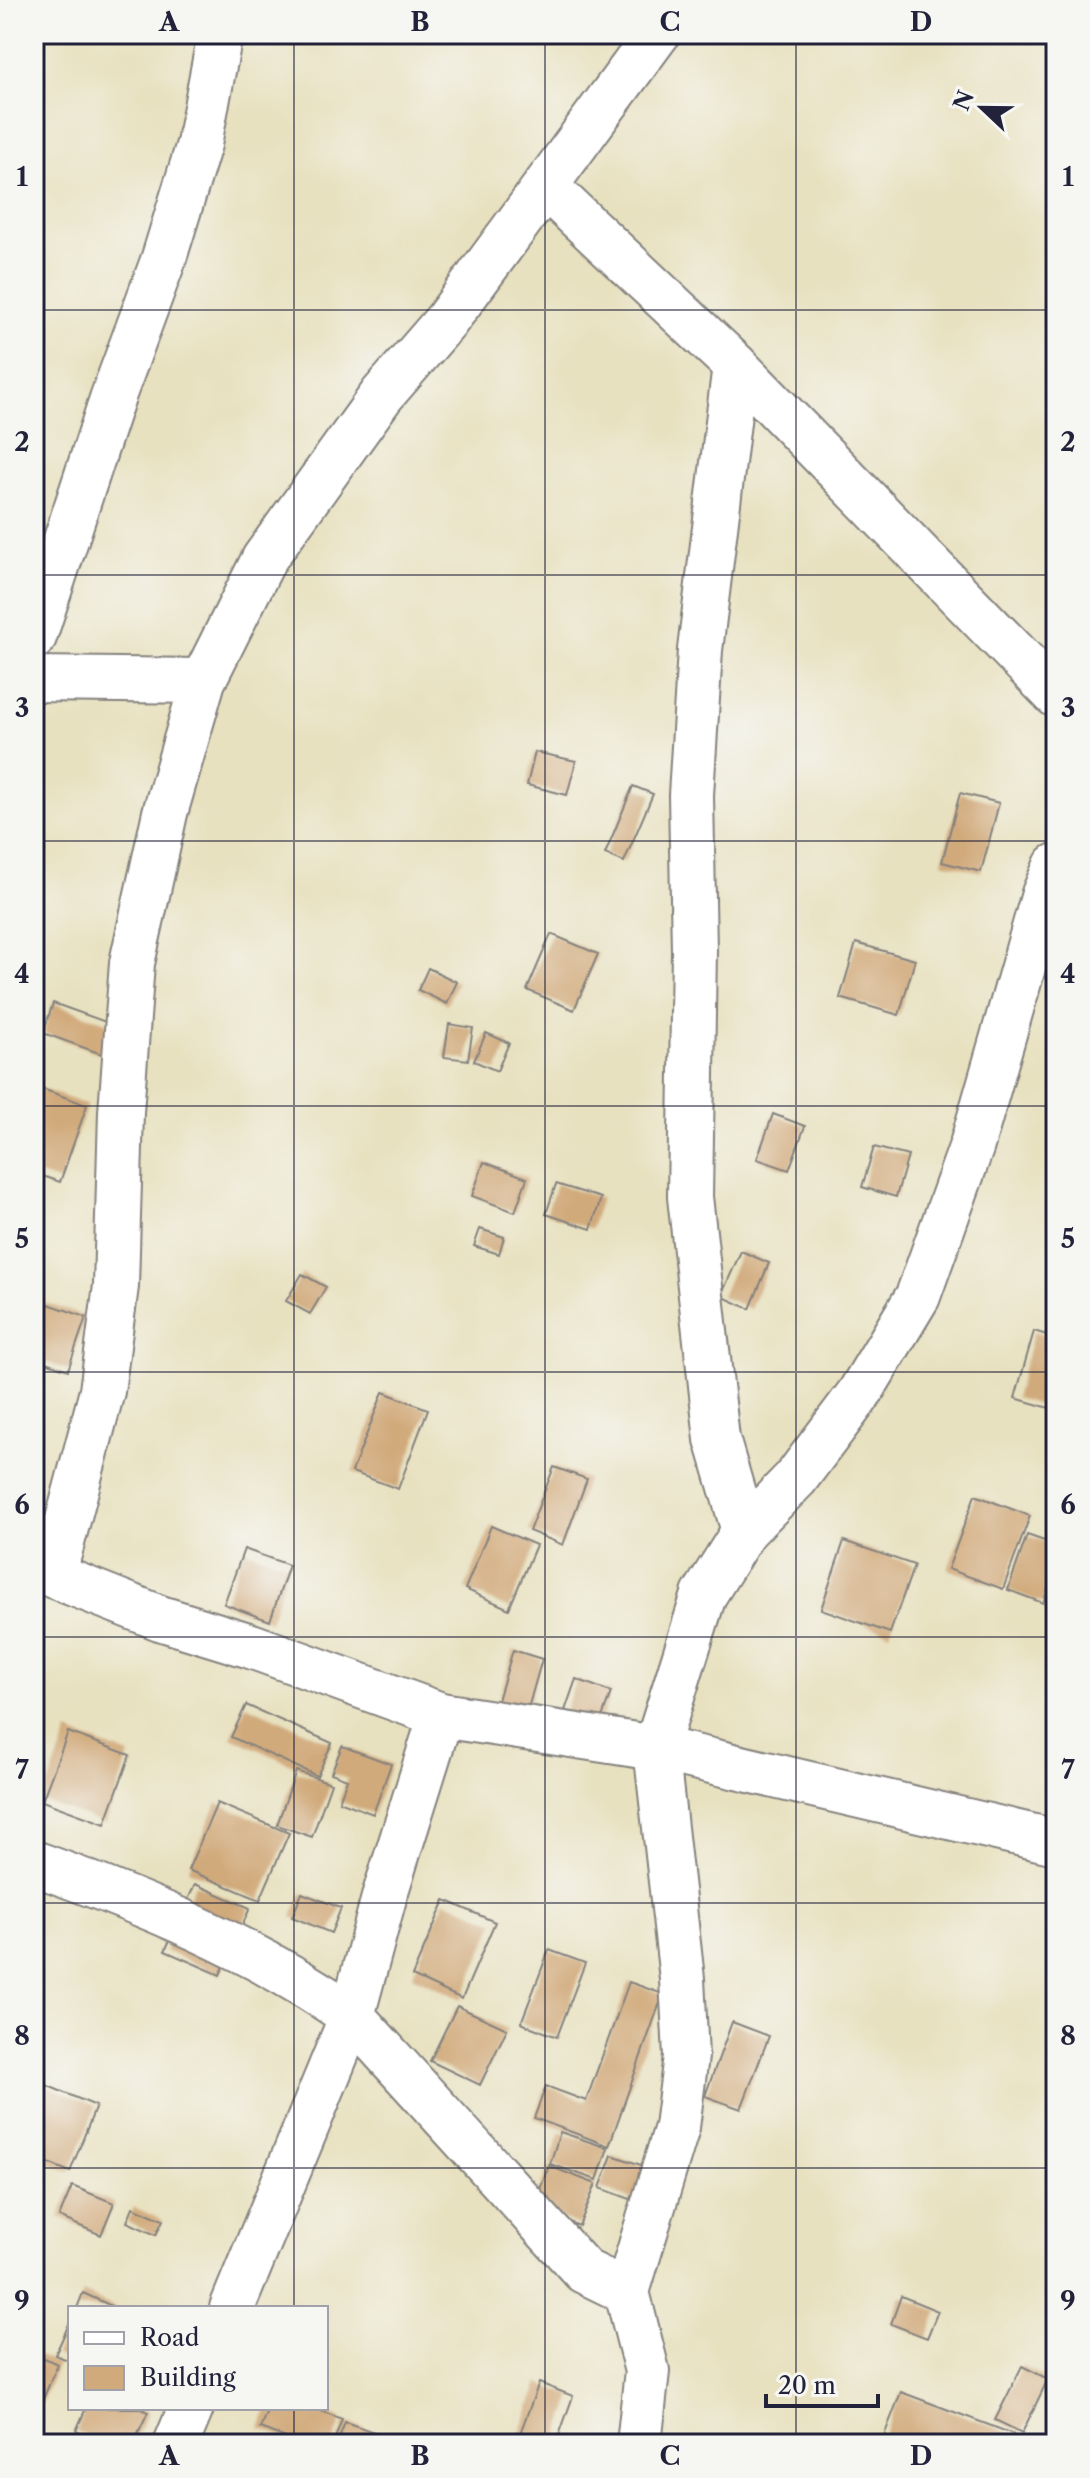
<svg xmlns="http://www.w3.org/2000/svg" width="1090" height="2478" viewBox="0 0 1090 2478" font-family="'Libre Caslon Text',serif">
  <rect width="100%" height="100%" fill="#f6f6f2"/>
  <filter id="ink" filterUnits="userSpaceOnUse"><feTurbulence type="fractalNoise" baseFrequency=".0125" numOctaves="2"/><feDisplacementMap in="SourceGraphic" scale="16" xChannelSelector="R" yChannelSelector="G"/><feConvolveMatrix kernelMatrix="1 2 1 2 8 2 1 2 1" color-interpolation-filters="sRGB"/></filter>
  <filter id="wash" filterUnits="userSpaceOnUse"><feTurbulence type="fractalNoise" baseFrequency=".006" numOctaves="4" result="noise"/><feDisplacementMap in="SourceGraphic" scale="32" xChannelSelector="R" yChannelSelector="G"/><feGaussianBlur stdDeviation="1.8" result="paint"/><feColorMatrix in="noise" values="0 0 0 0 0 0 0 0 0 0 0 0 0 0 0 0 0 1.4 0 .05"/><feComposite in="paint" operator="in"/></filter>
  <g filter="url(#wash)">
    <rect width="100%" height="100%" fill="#e8e1c0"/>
    <g id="blocks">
      <path fill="#d1aa7b" d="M535,752L576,761L567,795L527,785Z
        M633,786L653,794L624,862L605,854Z
        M960,793L999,803L981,872L942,862Z
        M551,934L598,954L574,1010L527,990Z
        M856,943L915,960L899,1015L840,998Z
        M428,968L457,982L447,1004L418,990Z
        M53,1003L117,1026L107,1056L43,1033Z
        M449,1024L473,1028L468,1060L444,1057Z
        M486,1033L509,1043L497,1071L474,1061Z
        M34,1086L87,1105L60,1182L34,1173Z
        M773,1114L805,1126L789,1170L757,1159Z
        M874,1147L908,1156L896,1197L862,1187Z
        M484,1162L527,1178L515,1212L472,1196Z
        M556,1184L601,1198L591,1229L546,1214Z
        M480,1229L504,1237L499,1254L474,1246Z
        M741,1251L769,1263L750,1309L721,1296Z
        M302,1274L326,1287L310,1314L286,1301Z
        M37,1300L86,1317L68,1370L34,1358Z
        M1034,1331L1056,1338V1410L1015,1398Z
        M383,1392L428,1409L398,1489L352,1472Z
        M554,1467L587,1479L563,1545L529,1531Z
        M975,1495L1030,1516L1003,1589L948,1569Z
        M491,1526L536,1545L509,1609L465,1589Z
        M1027,1535L1056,1545V1566L1043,1603L1008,1590Z
        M844,1541L914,1565L890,1633L821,1609Z
        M244,1549L289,1565L270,1621L224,1604Z
        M513,1650L542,1659L525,1719L495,1710Z
        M576,1679L611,1692L594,1740L559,1728Z
        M246,1705L332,1743L317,1776L231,1737Z
        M68,1732L130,1755L105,1824L42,1801Z
        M342,1746L391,1764L373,1814L339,1801L347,1779L331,1773Z
        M296,1771L331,1783L312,1837L277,1825Z
        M217,1803L289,1833L260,1900L188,1870Z
        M195,1884L250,1908L220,1975L165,1951Z
        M302,1893L341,1908L331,1933L292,1917Z
        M445,1900L495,1922L462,1999L412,1976Z
        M549,1950L585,1963L557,2037L521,2023Z
        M629,1982L663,1994L609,2146L534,2118L546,2086L586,2101Z
        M457,2006L507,2029L480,2085L430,2061Z
        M732,2022L769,2036L741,2109L705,2096Z
        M34,2080L96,2106L70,2172L34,2157Z
        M560,2132L608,2148L597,2180L550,2164Z
        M612,2155L653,2169L641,2203L600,2188Z
        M549,2166L596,2184L579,2226L533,2207Z
        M72,2186L114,2203L101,2235L59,2217Z
        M133,2207L163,2220L156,2235L127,2222Z
        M83,2293L116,2308H77Z
        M901,2296L938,2311L927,2338L891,2324Z
        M70,2322V2361L55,2355Z
        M34,2354L58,2364L40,2406L34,2404Z
        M1022,2366L1048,2379L1022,2433L995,2420Z
        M539,2383L573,2396L556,2444H516Z
        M901,2392L1013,2434L1009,2444H881Z
        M86,2408H139L148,2412L133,2444H104L76,2431Z
        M268,2408H314L342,2419L333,2444H301L260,2428Z
        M345,2422L380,2434L376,2444H337Z"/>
    </g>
  </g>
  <g filter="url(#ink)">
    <use href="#blocks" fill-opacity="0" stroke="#85827e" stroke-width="2"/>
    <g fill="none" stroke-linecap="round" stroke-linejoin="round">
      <g stroke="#85827e" stroke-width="48">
        <path id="street" d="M545,186L735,365L1056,695
          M735,365L700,650L691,795L694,951L690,1197L717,1439L744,1531
          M34,637L112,399L163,261L199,144L220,34
          M34,679L203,681
          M34,1568L160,1618L251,1646L441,1715L656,1748L1056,1842
          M54,1573L102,1391L116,1286L121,1112L132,963L165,813L203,681L264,559L382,395L446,321L657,34
          M34,1863C145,1903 255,1948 352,2016L584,2271L627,2292
          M232,2308L352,2016L385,1894L441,1715
          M176,2444L191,2408
          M639,2444L647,2371L627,2292L677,2127L686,2056L682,1979L656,1748L704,1595L744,1531L796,1478L859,1394L918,1296L972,1145L1044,894L1056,866"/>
      </g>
      <use href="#street" stroke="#fff" stroke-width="44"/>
    </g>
  </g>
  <path fill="none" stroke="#22223b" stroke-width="2" stroke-opacity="0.55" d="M294,34V2308M545,34V2444M796,34V2444M34,310H1056M34,575H1056M34,841H1056M34,1106H1056M34,1372H1056M34,1637H1056M34,1903H1056M34,2168H1056M294,2408V2444"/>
  <rect width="1090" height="2478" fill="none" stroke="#f6f6f2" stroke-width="88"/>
  <rect x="68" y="2306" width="260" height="104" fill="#f6f6f2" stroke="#a1a1a9" stroke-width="2"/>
  <rect x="84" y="2332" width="40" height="12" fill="#ffffff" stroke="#a1a1a9" stroke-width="2"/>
  <text x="140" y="2346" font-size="24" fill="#22223b">Road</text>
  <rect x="84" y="2366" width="40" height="24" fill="#d1aa7b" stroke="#a1a1a9" stroke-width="2"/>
  <text x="140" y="2386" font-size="24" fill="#22223b">Building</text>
  <g transform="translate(982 108) rotate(292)" stroke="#f6f6f2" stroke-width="6" paint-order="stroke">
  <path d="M0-6L14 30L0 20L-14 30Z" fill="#22223b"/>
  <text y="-12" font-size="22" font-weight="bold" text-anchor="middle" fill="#22223b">N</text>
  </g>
  <path d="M766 2394v12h112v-12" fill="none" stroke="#22223b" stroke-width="4"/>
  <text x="778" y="2394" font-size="24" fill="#22223b" stroke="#f6f6f2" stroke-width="6" paint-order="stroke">20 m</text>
  <rect x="44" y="44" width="1002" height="2390" fill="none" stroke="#22223b" stroke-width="3"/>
  <g font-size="26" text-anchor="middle" font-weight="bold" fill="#22223b">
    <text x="169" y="31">A</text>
    <text x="420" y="31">B</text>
    <text x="670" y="31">C</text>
    <text x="921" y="31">D</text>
    <text x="22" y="186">1</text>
    <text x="1068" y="186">1</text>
    <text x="22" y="451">2</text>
    <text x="1068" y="451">2</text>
    <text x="22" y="717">3</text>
    <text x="1068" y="717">3</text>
    <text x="22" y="983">4</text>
    <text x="1068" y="983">4</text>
    <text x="22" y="1248">5</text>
    <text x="1068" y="1248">5</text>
    <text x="22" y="1514">6</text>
    <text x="1068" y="1514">6</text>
    <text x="22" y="1779">7</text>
    <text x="1068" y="1779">7</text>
    <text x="22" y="2045">8</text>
    <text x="1068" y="2045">8</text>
    <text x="22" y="2310">9</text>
    <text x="1068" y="2310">9</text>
    <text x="169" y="2465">A</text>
    <text x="420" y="2465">B</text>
    <text x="670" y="2465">C</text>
    <text x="921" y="2465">D</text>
  </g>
</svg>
